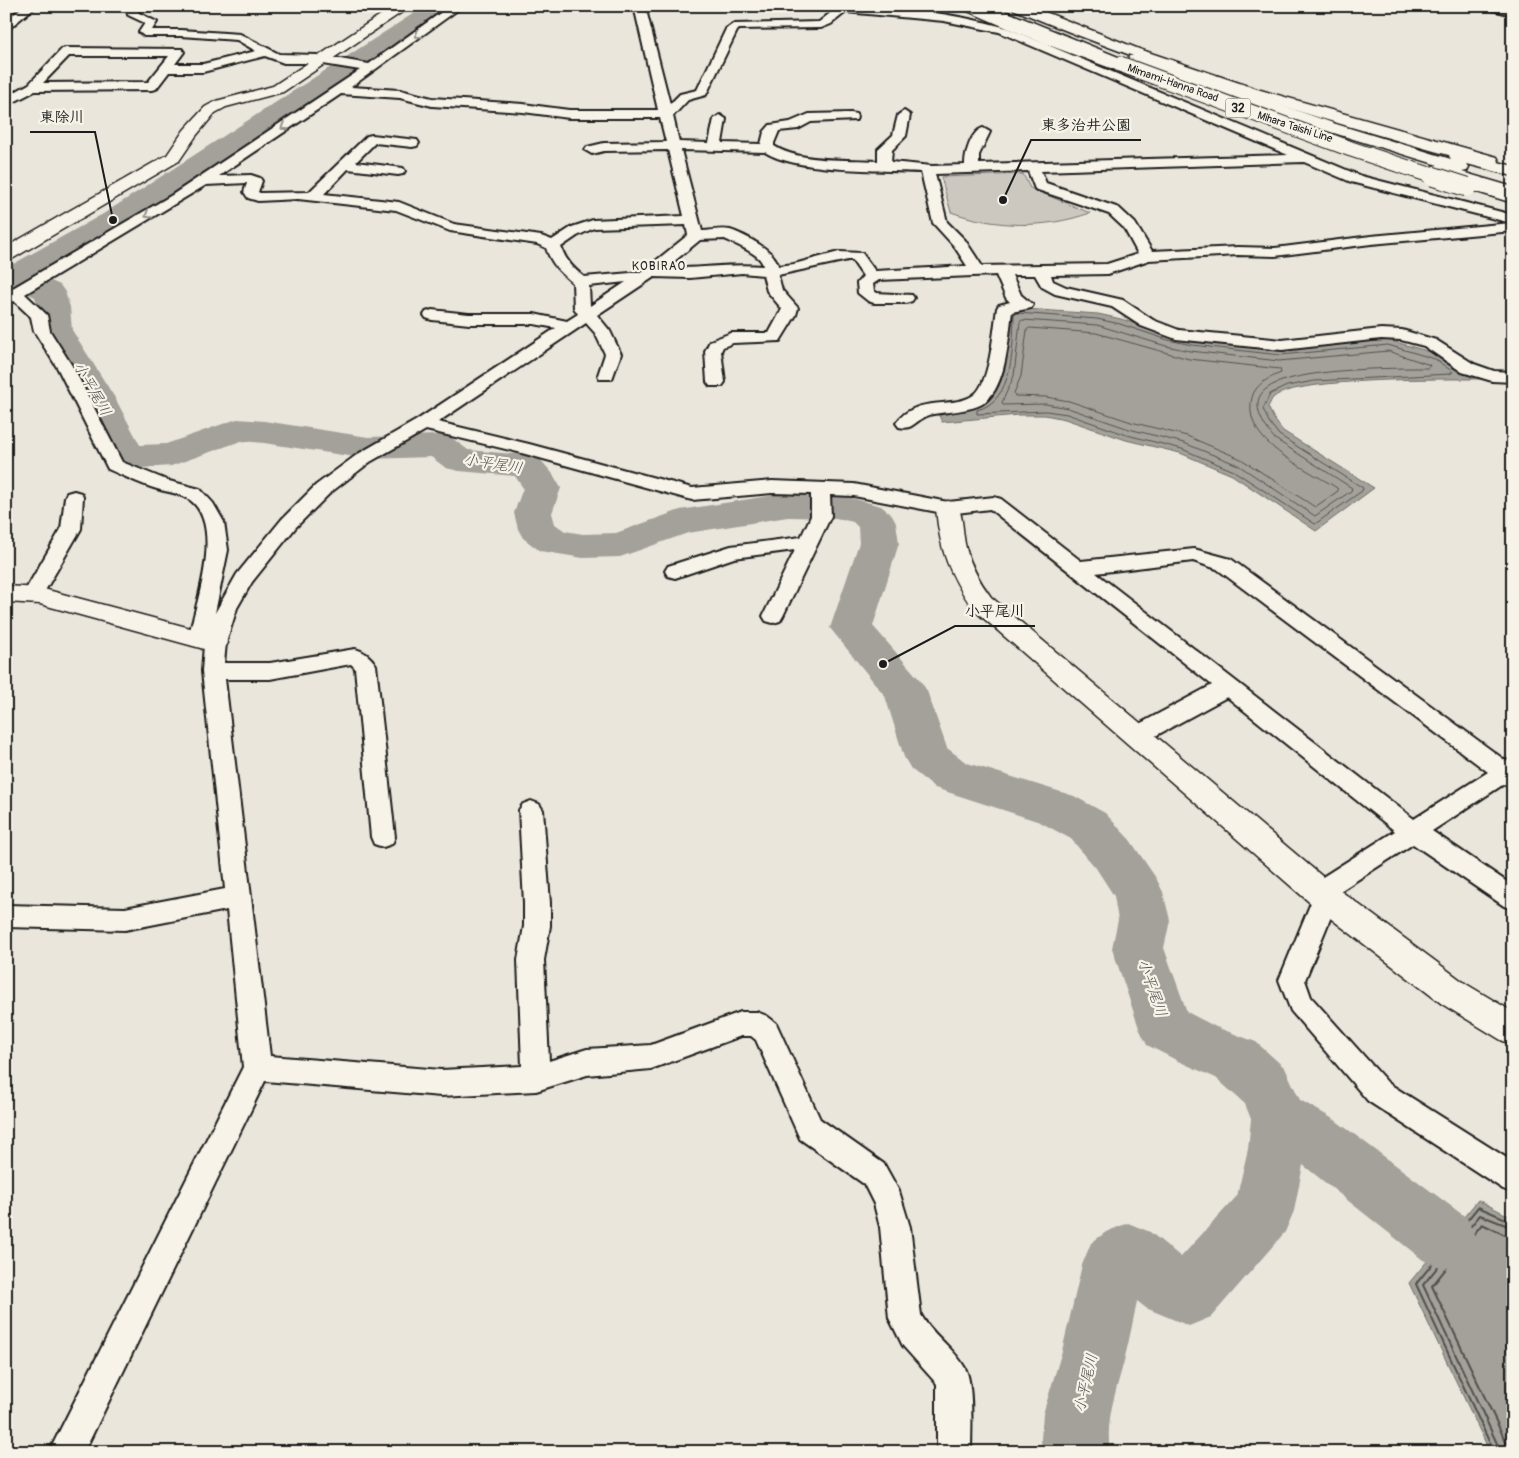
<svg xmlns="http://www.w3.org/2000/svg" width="1519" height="1458" viewBox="0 0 1519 1458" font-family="Pangolin,'Klee One',sans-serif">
  <rect width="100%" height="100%" fill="#eae6dc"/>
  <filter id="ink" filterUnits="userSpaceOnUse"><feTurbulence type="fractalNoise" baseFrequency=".02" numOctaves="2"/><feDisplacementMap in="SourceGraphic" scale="10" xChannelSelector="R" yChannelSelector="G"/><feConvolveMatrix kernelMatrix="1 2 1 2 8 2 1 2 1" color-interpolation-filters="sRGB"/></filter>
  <g filter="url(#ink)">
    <path fill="#ccc8c0" stroke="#74726e" d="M1023,174L1030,188L1090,213C1045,229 996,228 951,212L941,177Z"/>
    <path fill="#a3a19a" stroke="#6d6c68" d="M1010,308L1098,314L1121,319L1169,335L1193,340L1281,350L1388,340L1438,354L1489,379C1452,379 1297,377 1274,397C1271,399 1270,404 1268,407L1274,419L1283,431L1374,488L1316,531L1232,475L1180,453L1126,440L1065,419L1045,415H1018L942,422L937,411C949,409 977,408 987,401C1008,387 1009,331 1010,308Z
      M1478,1200L1513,1218V1452H1490L1409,1283Z"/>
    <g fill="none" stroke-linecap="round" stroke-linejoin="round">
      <path stroke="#52514e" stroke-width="1" d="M1017,313L1097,319L1120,324L1168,340L1192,345L1280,355L1388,345L1435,359L1453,372L1450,374L1314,381L1287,386L1270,394L1263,409L1269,422L1279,435L1363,488L1362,491L1315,524L1234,471L1182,449L1127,435L1067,414L1046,411L977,414V410C1014,401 1013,346 1014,315Z
        M1023,320L1097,325L1166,346L1190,351L1279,361L1388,351L1430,365L1428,368C1393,368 1292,368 1266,389C1248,403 1264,426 1275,439L1352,488L1351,491L1315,516L1238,465L1184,443L1129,429L1068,408L1046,404L1003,405L1002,402L1014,376L1020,322Z
        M1030,328L1096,333L1189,359L1280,369L1281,373C1266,379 1252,386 1251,404C1247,445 1308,469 1337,488L1338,491L1315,507L1241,459L1187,436L1131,422L1069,401L1046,397L1015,396L1014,393L1021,376L1027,330Z"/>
      <path stroke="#52514e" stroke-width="2" d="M1494,1452L1416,1284L1478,1207L1513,1222
        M1501,1452L1423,1285L1480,1215L1513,1228
        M1508,1452L1506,1442L1432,1286L1482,1224L1505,1235L1513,1236"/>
      <path fill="#a3a19a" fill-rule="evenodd" d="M425,6H452L449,11L123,226L38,275L60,285L65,292L70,307L72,330L115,398L140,445L166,444L237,419L264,421L368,437L439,435L452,438L468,450L526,455L539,458L552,473L561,488L552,513L555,524L565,531L583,534L616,533L680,510L788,493L837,494L881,506L891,514L896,523L899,543L873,626L920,680L927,691L947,748L967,763L1074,796L1105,813L1130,840L1156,878L1163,892L1170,920L1164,948L1187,1012L1216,1027L1256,1042L1285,1068L1300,1100L1335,1120L1467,1218L1476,1239L1467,1260L1445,1269L1423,1260L1303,1165L1294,1211L1285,1232L1211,1317L1189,1326L1146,1308L1137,1301C1133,1321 1129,1341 1124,1361C1116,1392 1105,1420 1110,1452H1042L1041,1439L1043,1414L1062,1351L1082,1265L1091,1243L1106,1232L1128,1223L1150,1232L1181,1257L1237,1196L1248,1149L1251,1119L1245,1104L1216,1078L1178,1061L1147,1045L1139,1028L1112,948L1118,920L1114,896L1096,868L1071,839L1040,822L935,788L911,769L904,757L885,696L830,628L859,543L858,527L853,522L836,518L788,517L688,533L620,557L583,558L540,551L523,538L518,529L514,513L523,488L515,476L459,471L446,468L431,457L368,459L264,443L241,441L171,466L143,468L113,460L81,398L40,330L38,307L35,297L16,288L6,290V268L103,214Z"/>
      <g stroke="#1c1c1c" stroke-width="4">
        <path id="street" d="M24,6H36L11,27L6,28V20Z
          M450,6H463L351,87L400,90L432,98L523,104L569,110H658L634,6H645L670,104L680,94L697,90L726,29L733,24L819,22L839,6C896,6 953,13 1007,28L1361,176L1513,215V231L1371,244L1275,256L1238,255L1149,260L1108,274L1051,275L1053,281L1066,287L1123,300L1153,320L1179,330L1282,340L1381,329L1402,330L1436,340L1474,364L1494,371L1513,372V382L1492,381L1462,372L1424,346L1401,340L1381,339L1282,350L1176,339L1141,326L1112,307L1055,294L1042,287L1035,275H1012L1021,295L1033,305L1031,308L1012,312C1008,338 1007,394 978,406C965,411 947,412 933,414C916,417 915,431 899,427L896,423C917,393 956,411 976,393C990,380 994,328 997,308L999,305L1010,302L1006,298L996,275L879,280L873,284L874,291L877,293L912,295L914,298L912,301L906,303H874L868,301L858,293L857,283L863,276L852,260H848L778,275L782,290L798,308L796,315L780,341L733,343L723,347L721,351L725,382L722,386H710L707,382L705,351L710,341L731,333H769L782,309L767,291L763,275L742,273L690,278L654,277L597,315L610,331L621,354L612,379H600L598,375L605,354L595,333L586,323L438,422L529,444L692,488L772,481L854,484L948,502L994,497L1001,499L1081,561L1194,549L1231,559L1506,761L1513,758V787L1504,784L1432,831L1513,886V909L1504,906L1413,844L1337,893L1339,897L1305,980L1311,997L1388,1083L1513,1162V1193L1503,1189L1368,1101L1291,1011L1279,980L1312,900L1306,892L1310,885L1395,831L1227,697L1146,741L1138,743L1130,741L1127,735L1130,729L1212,685L990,509L948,514L854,496L830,495L831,516L783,616L780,621L773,623L766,621L763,616L795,550L734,558L675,578L668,576L665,571L668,566L731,546L801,537L811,516V494L772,493L692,500L518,452L426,430L370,462L330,493L296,527L252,582L237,608L226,643L224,663H270L355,649C364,651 371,657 376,665L395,837L392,844L383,847L374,844L371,837L355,668L351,664L270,679H225L270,1056L441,1070L522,1066L518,960L524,926V903L519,810L523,804L531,801L539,804L543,810L550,903V926L544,960L549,1061L587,1049L651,1045L741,1012H757L767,1016L776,1023L820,1119L884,1164L899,1191L910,1227L921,1315C932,1335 954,1348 965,1368C974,1384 971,1432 971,1452H937V1384L903,1346L889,1318L880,1227L874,1204L864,1184L800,1139L756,1040L751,1036H741L651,1069L587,1075L536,1091L441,1096L265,1081L84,1452H49L243,1067L227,910L125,930L6,927V905L125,908L225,889L202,671L204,645L199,646L192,644L188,639C196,604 226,521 187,498C179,493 166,492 157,489C140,484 124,476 108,469L58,369L34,331L31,317L14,301L6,304V292L172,195L360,70L317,63H284L265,56L203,72H169L156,89L152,90L35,91L6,106V97L29,84L62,49L66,48L182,49L184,52L175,64H203L256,51L237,40L181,36H144L139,32L145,23L128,15L127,10L133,7L137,8L139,13L157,22L152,30H181L240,34L279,54L317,55L369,64ZM846,12L944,21L999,32L1288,155L979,164V155L990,132L983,128C971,131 965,154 965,165L932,166L891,162L892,150L906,136L910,115L904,111L898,115L893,135L878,149V161C847,159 800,163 774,146V143L779,131L798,129L811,122L856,120L857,117L856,114L851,113L809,114L790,122L770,125L764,132L761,144L722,143L726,119L720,115L714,119L709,143L679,142L673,116L688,100L706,95L737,31L739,29L821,28L831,24ZM69,56H169L148,82L43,83ZM341,94L400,98L432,106L523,112L569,118H660L666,142L604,143L587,147L585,150L592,154L604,151L668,150L684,216L593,220L572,227L552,240L541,236L454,224L399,202L324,194L348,169L398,175L403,174L405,171L403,168L356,162L375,143L412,147L417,146L419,143L417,140L372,135L367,136L309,192L260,193L258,192L262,181L260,178L251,175L219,176ZM681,150L765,152C795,172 882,170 921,172L933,223L954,246L967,266L875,271L862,253L839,252L794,264L778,266C777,251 743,234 730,230C721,228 711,231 702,231ZM1304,162L1351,182L1511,223L1371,236L1275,248L1238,247L1152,251L1135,223L1119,208L1046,183L1041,171ZM1028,171L1035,189L1109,214L1124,228L1138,254L1107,264L982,266L965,240L947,222L935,174ZM247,183L244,192L248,198L258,201L298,199L396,210L450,231L537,244L546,248C551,264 561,273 573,283L574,308L578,314L567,321L534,314H469L432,310L426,312L424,315L426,318L432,320L469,324H534L556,328L417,420L358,454L316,485L282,519L237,574L215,613L228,550L224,522L213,503L200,489L169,481L122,462L74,369L50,331L47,315L25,294L206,185ZM686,225L688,235L642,272L584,277C573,268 566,261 561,247L577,236L594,228ZM725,239C734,244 762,254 763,266C730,263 698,269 666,268L700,240ZM626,282L590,306L589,286ZM1193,561L1217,569L1488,772L1414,819L1096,573Z
          M1483,6H1503L1513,9V15L1484,8Z
          M74,491L81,493L83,497L81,529L39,601L32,603L25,601L22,596L61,529L65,497L67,493Z"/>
      </g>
      <g stroke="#1c1c1c" stroke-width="3">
        <path id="secondary" d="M394,6H411L283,92L226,107L215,113L196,136L179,161L12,259L6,260V247L167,155L184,130L205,107L216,101L273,86Z
          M818,6H854C847,14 826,14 818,6Z
          M948,501L956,503C964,515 962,534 966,548C971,567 980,582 991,597L1330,883L1466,984L1513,1012V1045L1501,1040L1442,1004L1308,901L973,609C949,573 940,552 936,508L940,503Z
          M6,586L40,588L224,637L228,643L224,649L215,652L40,604L6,602Z"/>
      </g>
      <g stroke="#1c1c1c" stroke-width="3">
        <path id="primary" d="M961,6H980L1050,36L1153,74L1155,77L1153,80H1143L1040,42L963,9Z
          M1011,6H1030L1139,49L1257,89L1497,157L1499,161L1497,165H1485C1325,121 1167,74 1013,9Z
          M1447,172L1513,192V203L1441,181L1439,177L1441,173Z"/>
      </g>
      <g stroke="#1c1c1c" stroke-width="3">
        <path id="highway" d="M974,6H993L1128,61L1129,56H1139L1336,124L1451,159L1449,156L1451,153L1457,151L1513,166V176L1467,164L1469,167L1467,171L1462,172L1513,187V197L1433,174L1431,170L1433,166L1438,165L1324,130L1154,71L1156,74L1154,77H1144L1026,31L976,9Z"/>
      </g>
      <use href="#street" fill="#f7f3e8" fill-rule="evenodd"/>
      <use href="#secondary" fill="#f7f3e8" fill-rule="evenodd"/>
      <use href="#primary" fill="#f7f3e8" fill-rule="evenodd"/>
      <use href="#highway" fill="#f7f3e8" fill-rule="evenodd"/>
      <g stroke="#1c1c1c" stroke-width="17" stroke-linecap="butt">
        <path id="highway-bridge-far1" d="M1120,64L1351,149L1436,177"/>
      </g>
      <g stroke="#1c1c1c" stroke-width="21" stroke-linecap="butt">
        <path id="highway-bridge" d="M1432,176L1467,187"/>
      </g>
      <use href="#highway-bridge-far1" stroke="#f7f3e8" stroke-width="15"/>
      <use href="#highway-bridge" stroke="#f7f3e8" stroke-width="19"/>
    </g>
    <defs><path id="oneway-chevron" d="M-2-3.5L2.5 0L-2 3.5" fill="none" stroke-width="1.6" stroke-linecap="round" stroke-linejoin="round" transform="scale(1.25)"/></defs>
    <g stroke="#94928c">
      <use href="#oneway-chevron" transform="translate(418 35) rotate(144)"/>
      <use href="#oneway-chevron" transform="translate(284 127) rotate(147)"/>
      <use href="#oneway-chevron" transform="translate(148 215) rotate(148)"/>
    </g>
  </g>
  <g text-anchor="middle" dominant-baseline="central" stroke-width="4.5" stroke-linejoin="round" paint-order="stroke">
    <g font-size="11" fill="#1c1c1c" stroke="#f7f3e8">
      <text transform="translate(1173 83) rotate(19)">Mimami-Hanna Road</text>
      <text transform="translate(1295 127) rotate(18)">Mihara Taishi Line</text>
    </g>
    <rect fill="#f7f3e8" stroke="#5e5c59" stroke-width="1" x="1225.5" y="98.5" width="25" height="19" rx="4"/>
    <g font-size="12" font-weight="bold" fill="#1c1c1c">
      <text x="1238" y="108">32</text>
    </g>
    <g font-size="12" letter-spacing="1" fill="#1c1c1c" stroke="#f7f3e8">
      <text x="659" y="266">KOBIRAO</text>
    </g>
    <g font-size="15" font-style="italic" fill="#52514e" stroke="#f7f3e8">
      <text transform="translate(92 389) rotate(60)">小平尾川</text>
      <text transform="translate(493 464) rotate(9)">小平尾川</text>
      <text transform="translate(1152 988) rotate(71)">小平尾川</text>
      <text transform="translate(1086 1383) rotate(-77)">小平尾川</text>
    </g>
  </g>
  <path fill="none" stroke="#1c1c1c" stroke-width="2" d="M113 220L95 132H30M1003 200L1031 140H1141M883 664L955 626H1035"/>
  <g fill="#1c1c1c" stroke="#f7f3e8" stroke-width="2">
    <circle cx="113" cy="220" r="5"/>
    <circle cx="1003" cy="200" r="5"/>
    <circle cx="883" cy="664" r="5"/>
  </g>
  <g font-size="15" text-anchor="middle" font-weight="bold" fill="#1c1c1c" stroke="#f7f3e8" stroke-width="4.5" stroke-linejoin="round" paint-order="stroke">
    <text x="62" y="122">東除川</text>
    <text x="1086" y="130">東多治井公園</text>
    <text x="995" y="616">小平尾川</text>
  </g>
  <rect width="1519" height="1458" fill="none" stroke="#f7f3e8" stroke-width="25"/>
  <rect x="12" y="12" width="1494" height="1433" fill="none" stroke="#1c1c1c" stroke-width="2" filter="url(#ink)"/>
</svg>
